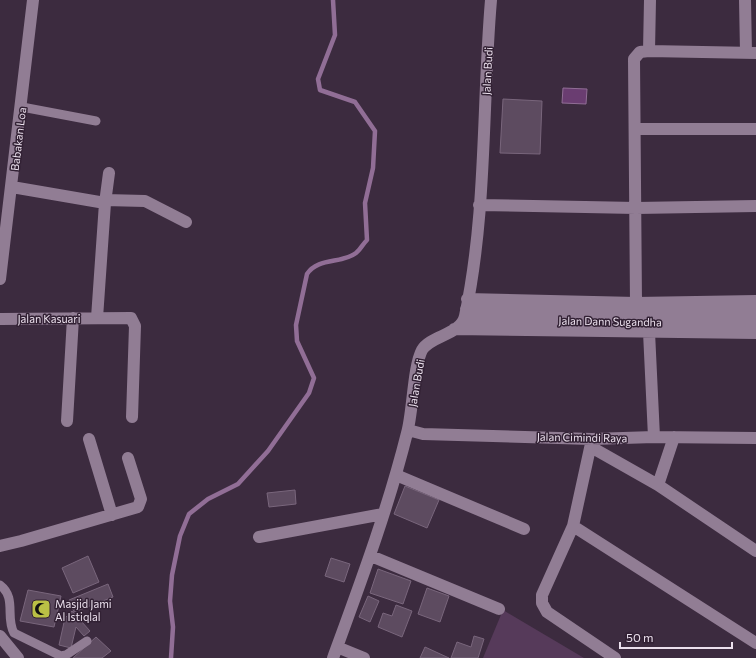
<svg xmlns="http://www.w3.org/2000/svg" width="756" height="658" viewBox="0 0 756 658" font-family="Commissioner,sans-serif">
  <rect width="100%" height="100%" fill="#3c2b3f"/>
  <path fill="#563a5a" d="M503,610L584,658H483Z"/>
  <path fill="#6a3d71" stroke="#916e96" d="M563,88L587,89L586,104L562,103Z"/>
  <g fill="none" stroke-linecap="round" stroke-linejoin="round">
    <path stroke="#916e96" stroke-width="4.5" d="M171,658L173,627L170,601L172,575L180,536L189,514L208,499L238,484L268,451L309,393L314,378L297,341L296,325L307,274C318,257 342,264 356,253C360,250 363,244 367,240L365,203L373,168L375,131L355,102L320,90L318,79L335,35L333,0"/>
  </g>
  <path fill="#5d4b60" stroke="#79667c" d="M503,99L542,101L540,154L500,153Z
    M405,486L439,500L427,528L394,514Z
    M295,490L296,504L269,507L267,493Z
    M88,556L99,582L73,593L62,568Z
    M331,558L350,564L344,582L325,576Z
    M378,569L411,581L403,604L370,593Z
    M108,584L113,597L74,612L69,600Z
    M427,588L449,596L440,622L418,614Z
    M28,590L61,596L54,627L20,621Z
    M368,596L379,601L370,622L359,617Z
    M396,605L412,611L402,637L378,627L383,613L392,616Z
    M72,611L90,631L84,636L76,627L71,648L59,645L65,618Z
    M474,636L484,639L478,658H451L457,642L471,647Z
    M96,637L111,651L102,658H73Z
    M425,647L449,658H420Z"/>
  <g fill="none" stroke-linecap="round" stroke-linejoin="round">
    <path stroke="#917d94" stroke-width="9" d="M22,107L96,121
      M0,585C17,598 5,617 14,633L61,656L66,655L87,641"/>
    <path stroke="#917d94" stroke-width="12" d="M745,0L746,52
      M649,51L650,0
      M636,129H756
      M12,187L105,203
      M105,200L145,201L186,222
      M479,205L636,208L756,206
      M0,279L33,0
      M467,299L636,303L756,301
      M636,303L634,59L640,52L649,51L756,53
      M466,309L592,312L756,310
      M97,318L105,203L109,173
      M0,319L131,318L135,326L132,417
      M464,319L756,322
      M454,329L756,333
      M649,332L654,437
      M67,421L73,318
      M408,430L423,434L592,439L654,437L756,438
      M89,439L112,515
      M592,439L573,526L542,595V603L547,612L615,658
      M591,447L658,485L756,551
      M396,475L524,529
      M658,485L674,437
      M573,526L756,643
      M259,537L383,514
      M0,546L21,541L138,507L141,499L128,458
      M371,556L499,609
      M0,636L18,658
      M337,647L364,658
      M333,658C360,584 388,509 407,433C413,412 413,367 422,350C431,335 461,335 465,316C487,213 482,105 491,0"/>
  </g>
  <defs>
    <g id="mosque-square" transform="scale(1)"><rect x="-9" y="-9" width="18" height="18" rx="4" fill="#bac045" stroke="#322134"/><path d="M3.5-4.9A6 6 0 1 0 3.5 4.9A5 5 0 1 1 3.5-4.9Z" fill="#111"/></g>
  </defs>
  <g fill-rule="evenodd">
    <use href="#mosque-square" x="41" y="609"/>
  </g>
  <g text-anchor="middle" dominant-baseline="central" stroke-width="3" stroke-linejoin="round" paint-order="stroke">
    <g font-size="11" fill="#ebe0ed" stroke="#322134">
      <text transform="translate(487 71) rotate(-87)">Jalan Budi</text>
      <text transform="translate(18 139) rotate(-83)">Babakan Loa</text>
      <text x="49" y="318">Jalan Kasuari</text>
      <text transform="translate(610 321) rotate(1)">Jalan Dann Sugandha</text>
      <text transform="translate(416 383) rotate(-80)">Jalan Budi</text>
      <text transform="translate(582 437) rotate(1)">Jalan Cimindi Raya</text>
    </g>
    <g font-size="11" fill="#ebe0ed" stroke="#322134" text-anchor="start">
      <text x="55" y="603">Masjid Jami<tspan x="55" dy="13">Al Istiqlal</tspan></text>
    </g>
  </g>
  <path d="M620 642v6h112v-6" fill="none" stroke="#ebe0ed" stroke-width="2"/>
  <text x="626" y="642" font-size="12" fill="#ebe0ed" stroke="#322134" stroke-width="3" paint-order="stroke">50 m</text>
</svg>
